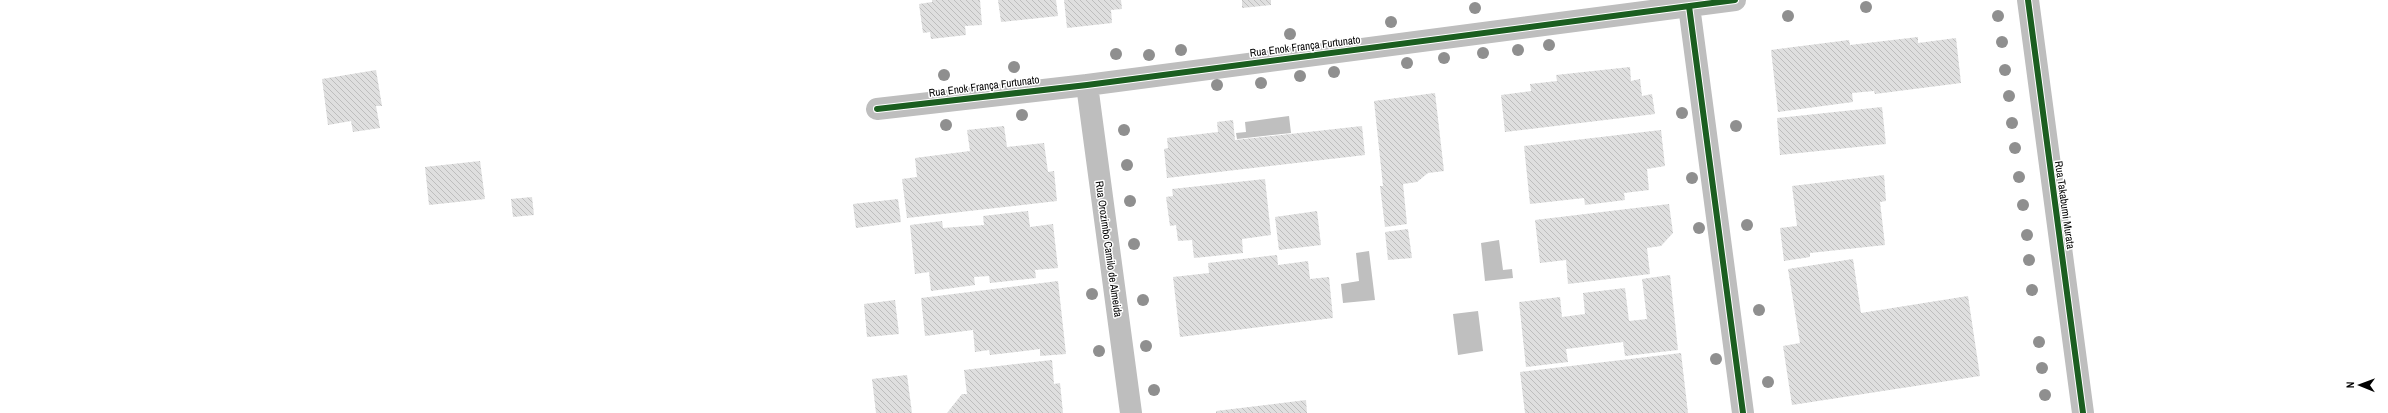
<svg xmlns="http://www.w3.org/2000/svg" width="2388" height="413" viewBox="0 0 2388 413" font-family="'Archivo Narrow',sans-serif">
  <defs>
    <pattern id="building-back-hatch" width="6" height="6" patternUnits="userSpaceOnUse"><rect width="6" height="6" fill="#dfdfdf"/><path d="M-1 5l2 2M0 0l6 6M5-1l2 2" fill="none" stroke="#bebebe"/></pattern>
  </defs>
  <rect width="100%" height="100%" fill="#fff"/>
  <path fill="#bfbfbf" d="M1289,116L1291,133L1237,139L1236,133L1246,132L1245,122Z
    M1499,240L1503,270L1512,269L1513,278L1485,281L1481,243Z
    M1369,251L1375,300L1343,303L1341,284L1359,281L1356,253Z
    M1478,311L1483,351L1458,355L1453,314Z"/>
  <path fill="url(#building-back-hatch)" d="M932,0H980L982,25L965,26L966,35L931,39L930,32L923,33L919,4L932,2Z
    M998,0H1056L1058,16L1001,22Z
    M1064,0H1121L1122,9L1111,10L1112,23L1067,28Z
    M1242,0H1271V5L1242,8Z
    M1918,37V43L1956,38L1961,83L1875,94L1874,91L1852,93L1853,102L1778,112L1771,50L1849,40L1850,45Z
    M1630,67L1631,81L1640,79L1642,96L1652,94L1655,114L1505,132L1501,95L1531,91L1530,84L1557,81L1556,75Z
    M376,70L382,106H376L380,128L353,132L351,121L328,125L322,79Z
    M1435,93L1444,171L1428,173L1417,182L1403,184L1407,224L1385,227L1380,186H1383L1374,101Z
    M1882,107L1886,144L1780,155L1777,118Z
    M1233,120L1235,140L1362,126L1365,155L1167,178L1164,149L1168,148L1167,138L1218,132L1217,122Z
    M1004,126L1007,147L1044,143L1048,172L1054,171L1057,201L907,218L902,179L917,177L915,158L970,151L967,130Z
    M1661,130L1665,166L1647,169L1649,190L1624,193L1625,200L1585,205L1584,198L1530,204L1524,146Z
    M480,161L485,199L429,205L425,167Z
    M1884,175L1886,201L1880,202L1885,245L1810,253V257L1784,261L1780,228L1797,226L1792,186Z
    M1265,179L1271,235L1242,239L1243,253L1194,258L1192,240L1178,241L1176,225L1170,226L1166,197L1173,196L1172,189Z
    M532,197L534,215L513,217L511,199Z
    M898,199L901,222L856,228L853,204Z
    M1669,204L1673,233L1661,246L1647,248L1650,274L1568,284L1566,260L1540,263L1535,220Z
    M1028,211L1030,227L1053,224L1058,268L1035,270L1036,278L990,283L989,276L974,277L975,285L931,291L929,272L915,274L910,225L942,221L943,228L984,225L983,216Z
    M1317,211L1321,245L1279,250L1275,217Z
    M1408,229L1412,258L1388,260L1385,232Z
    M1277,255L1278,265L1308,261L1310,279L1329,277L1333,318L1180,337L1173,277L1209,273L1208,263Z
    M1853,259L1861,313L1968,296L1980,376L1792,405L1783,346L1800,343L1788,269Z
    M1670,275L1678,350L1625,356L1623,342L1566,349L1568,362L1526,367L1519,302L1560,297L1562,317L1585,314L1583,293L1625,288L1629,321L1647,319L1642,279Z
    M1058,281L1066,354L1040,356V349L990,355L989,350L975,352L973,330L925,336L921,298Z
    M895,300L899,334L867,337L864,304Z
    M1681,353L1688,413H1525L1520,372Z
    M1052,360L1054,384L1060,383L1063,413H947L962,394H967L964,370Z
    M907,375L912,413H876L872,379Z
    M1306,400L1307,413H1216V411Z"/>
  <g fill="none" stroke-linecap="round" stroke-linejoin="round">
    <path stroke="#bebebe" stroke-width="22" d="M2028,0L2083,413
      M1689,6L1743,413
      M1087,85L1131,413
      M877,109L1087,85L1735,0"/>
    <g stroke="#fff" stroke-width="8">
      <path id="cycleway" d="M2028,0L2083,413
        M1689,6L1743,413
        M877,109L1087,85L1735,0"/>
    </g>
    <use href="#cycleway" stroke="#1b5e20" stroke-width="6"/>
  </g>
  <g fill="#8f8f8f">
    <circle cx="1866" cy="7" r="6"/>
    <circle cx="1475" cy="8" r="6"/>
    <circle cx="1788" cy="16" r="6"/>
    <circle cx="1998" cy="16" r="6"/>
    <circle cx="1391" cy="22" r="6"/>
    <circle cx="1290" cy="34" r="6"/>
    <circle cx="2002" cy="42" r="6"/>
    <circle cx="1549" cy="45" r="6"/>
    <circle cx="1181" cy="50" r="6"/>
    <circle cx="1518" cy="50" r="6"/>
    <circle cx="1483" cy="53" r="6"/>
    <circle cx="1116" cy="54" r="6"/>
    <circle cx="1149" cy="55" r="6"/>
    <circle cx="1444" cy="58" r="6"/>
    <circle cx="1407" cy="63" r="6"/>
    <circle cx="1014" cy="67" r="6"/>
    <circle cx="2005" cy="70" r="6"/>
    <circle cx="1334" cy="72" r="6"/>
    <circle cx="944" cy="75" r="6"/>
    <circle cx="1300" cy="76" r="6"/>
    <circle cx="1261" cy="83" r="6"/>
    <circle cx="1217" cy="85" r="6"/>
    <circle cx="2009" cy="96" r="6"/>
    <circle cx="1682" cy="113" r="6"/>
    <circle cx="1022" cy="115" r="6"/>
    <circle cx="2012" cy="123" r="6"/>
    <circle cx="946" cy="125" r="6"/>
    <circle cx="1736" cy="126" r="6"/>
    <circle cx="1124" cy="130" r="6"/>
    <circle cx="2015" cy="148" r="6"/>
    <circle cx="1127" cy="165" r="6"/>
    <circle cx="2019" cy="177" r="6"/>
    <circle cx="1692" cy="178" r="6"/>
    <circle cx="1130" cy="201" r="6"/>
    <circle cx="2023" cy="205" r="6"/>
    <circle cx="1747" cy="225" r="6"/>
    <circle cx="1699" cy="228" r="6"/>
    <circle cx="2027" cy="235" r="6"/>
    <circle cx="1134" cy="244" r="6"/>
    <circle cx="2029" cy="260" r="6"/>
    <circle cx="2032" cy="290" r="6"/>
    <circle cx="1092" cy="294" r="6"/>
    <circle cx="1143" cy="300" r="6"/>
    <circle cx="1759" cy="310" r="6"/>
    <circle cx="2039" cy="342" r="6"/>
    <circle cx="1146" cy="346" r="6"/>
    <circle cx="1099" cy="351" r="6"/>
    <circle cx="1716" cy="359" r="6"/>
    <circle cx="2042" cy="368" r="6"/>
    <circle cx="1768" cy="382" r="6"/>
    <circle cx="1154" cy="390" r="6"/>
    <circle cx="2045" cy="395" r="6"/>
  </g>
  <g text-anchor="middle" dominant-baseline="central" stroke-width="3" stroke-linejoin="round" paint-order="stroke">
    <g font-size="11" fill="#000" stroke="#fff">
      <text transform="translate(1305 46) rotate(-7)">Rua Enok França Furtunato</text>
      <text transform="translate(984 86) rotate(-7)">Rua Enok França Furtunato</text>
      <text transform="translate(2065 205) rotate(82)">Rua Takabumi Murata</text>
      <text transform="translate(1109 249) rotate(82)">Rua Orozimbo Camilo de Almeida</text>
    </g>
  </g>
  <g transform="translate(2360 385) rotate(271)" stroke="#ffffff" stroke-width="3" paint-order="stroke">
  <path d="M0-3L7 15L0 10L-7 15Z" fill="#000000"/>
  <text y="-6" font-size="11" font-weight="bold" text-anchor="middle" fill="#000000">N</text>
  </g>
</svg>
